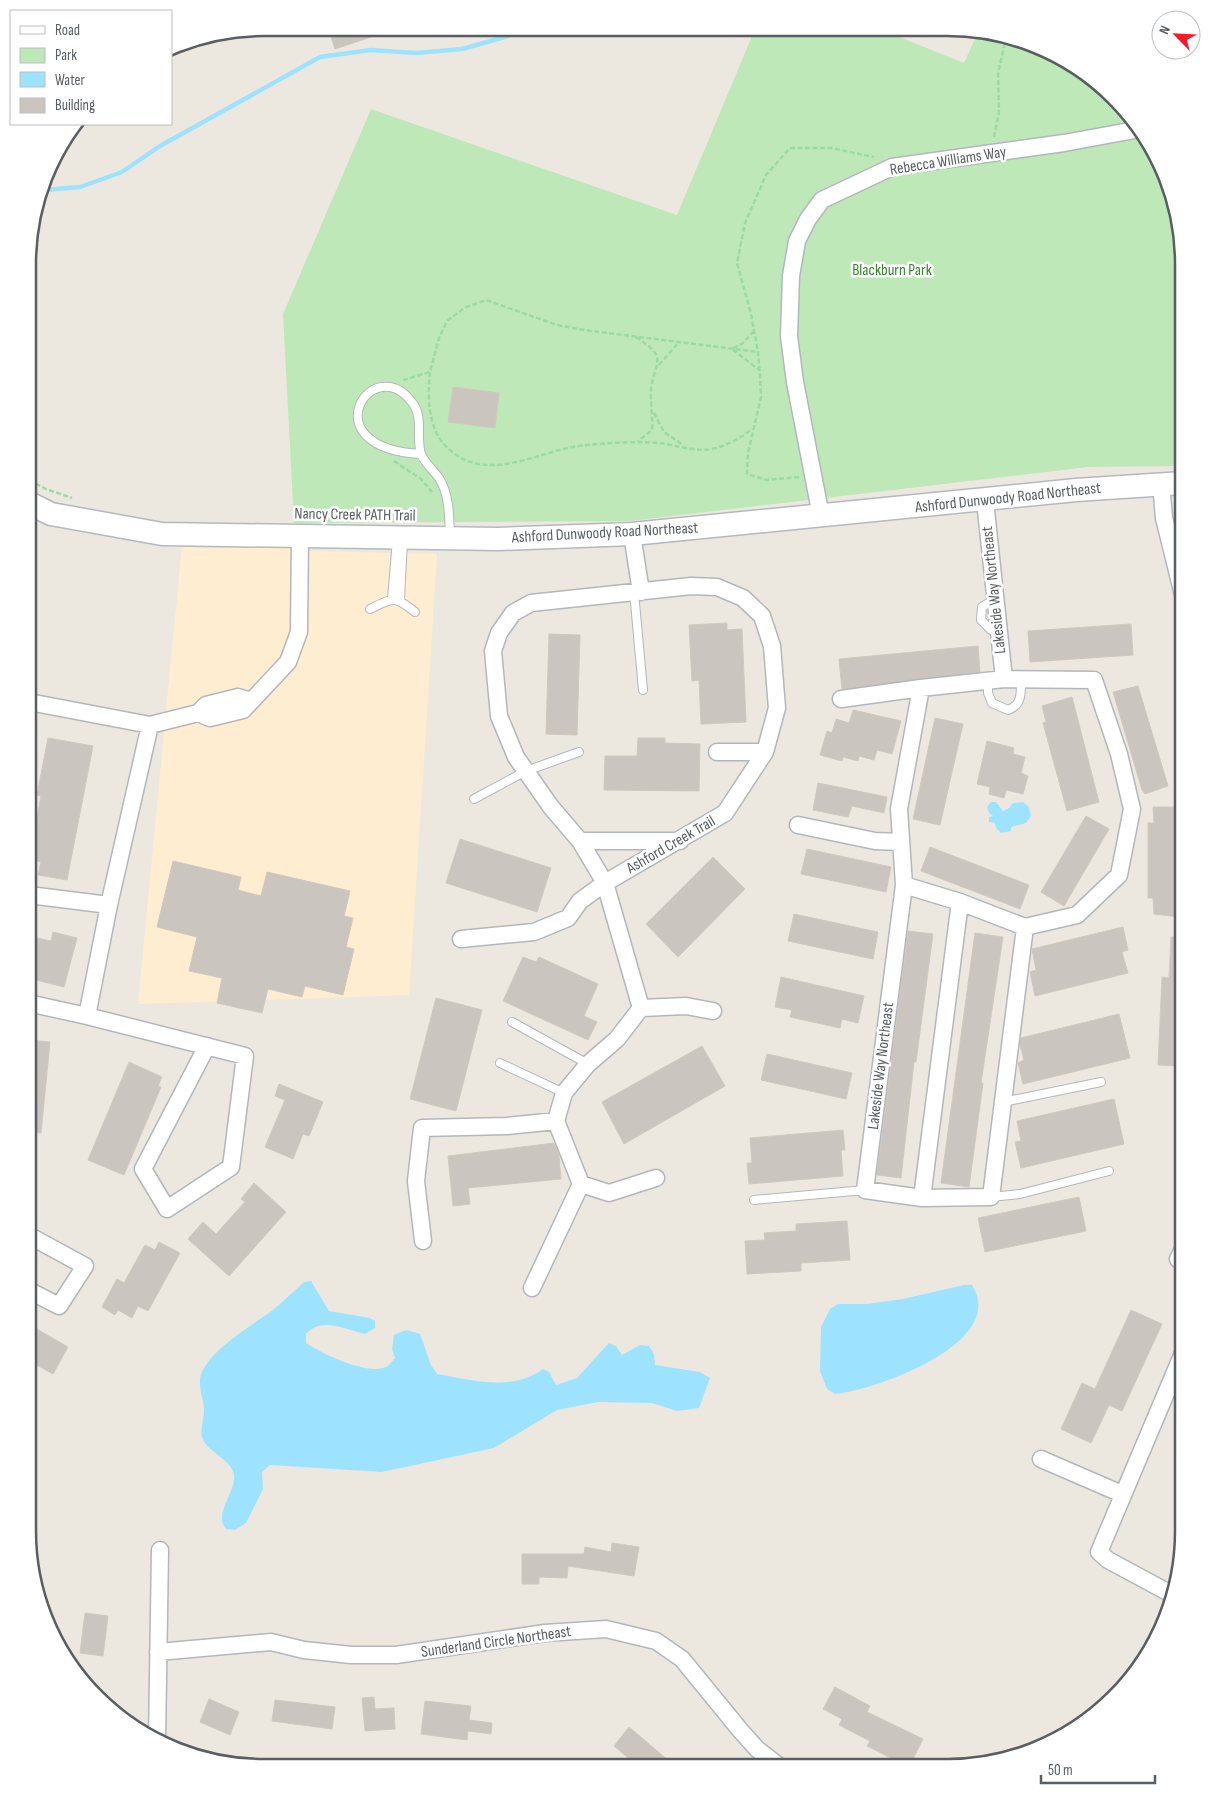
<svg xmlns="http://www.w3.org/2000/svg" width="1211" height="1795" viewBox="0 0 1211 1795" font-family="'Sofia Sans Condensed',sans-serif">
  <rect width="100%" height="100%" fill="#ede8df"/>
  <path fill="#ffedd2" d="M182,545H283L299,551L437,554L409,995L138,1004Z"/>
  <path fill="#bfe8b8" d="M755,29H879L964,63L979,30L1037,45L1091,76L1159,160L1183,264V466L1088,467L630,521L294,523L283,314L371,109L677,215Z"/>
  <path fill="#9de3ff" d="M991,802H996L1003,811L1009,808L1013,803L1023,802L1029,807L1031,816L1026,823L1011,827V831L1001,833L996,828L995,823L989,822V817L993,816L989,813L987,807Z
    M311,1281L329,1311L370,1318L375,1321V1328L365,1334C346,1330 322,1316 306,1334V1343C323,1354 369,1377 388,1366L395,1358L392,1349L394,1335L406,1330L420,1334L431,1365L437,1374C472,1380 512,1392 543,1369L549,1372L556,1385L577,1378L609,1343L616,1346L622,1355L640,1345L649,1346L654,1354L655,1365L700,1372L710,1378L699,1408L677,1411L652,1403L598,1402L557,1410L494,1448L382,1472L270,1465L262,1472L263,1489L246,1523L235,1530L226,1529C213,1513 236,1493 234,1475C231,1458 207,1453 202,1437C200,1429 204,1418 204,1410C204,1400 199,1390 200,1380C202,1354 254,1324 273,1310C284,1301 294,1291 304,1282Z
    M964,1285H972C1009,1343 875,1390 835,1394L827,1389L820,1371L821,1327L830,1309L838,1304H867L903,1299Z"/>
  <g fill="none" stroke-linecap="round" stroke-linejoin="round">
    <path stroke="#9de3ff" stroke-width="4.5" d="M44,190L80,187L122,172L160,146L320,57L371,50L416,53L462,49L505,37L529,28"/>
  </g>
  <path fill="#cac5be" stroke="#d2c8bd" d="M328,28H392V30L335,49Z
    M453,387L499,393L495,428L448,422Z
    M727,623V630L742,629L746,722L701,724L699,680L692,681L689,625Z
    M1131,624L1133,655L1030,662L1028,631Z
    M549,634L580,635L577,735L546,734Z
    M978,646L980,672L842,689L839,659Z
    M1138,686L1168,786L1145,794L1142,790L1113,692Z
    M1072,697L1099,802L1067,811L1043,723L1046,722L1042,706Z
    M853,710L901,721L892,754L877,750L874,760L859,756L858,761L843,757L842,761L820,755L827,731L832,733L836,719L849,723Z
    M935,718L963,724L940,825L913,819Z
    M48,738L93,746L67,880L38,875L41,862L29,859L41,796L37,795Z
    M638,738H665V743L700,744L699,791L604,790L605,756H637Z
    M987,741L1014,748L1013,754L1025,757L1021,773L1028,776L1023,794L1006,790L1004,798L989,794L990,787L977,784Z
    M818,783L887,797L884,813L852,806L848,817L813,810Z
    M1153,807H1180L1179,824H1183V897H1178L1179,917L1154,914L1153,898H1148V823H1154Z
    M1086,816L1109,829L1064,906L1041,892Z
    M460,839L551,868L537,912L446,883Z
    M930,847L1029,885L1020,909L921,871Z
    M807,849L891,867L886,892L801,874Z
    M713,857L745,889L678,957L646,924Z
    M173,861L241,877L238,890L261,896L267,872L350,891L344,916L353,918L346,947L354,949L343,995L305,986L302,997L268,989L262,1013L217,1003L222,978L189,971L197,937L157,927Z
    M794,914L878,932L873,959L788,941Z
    M1123,927L1128,950L1122,952L1128,973L1035,996L1030,972L1036,970L1032,949Z
    M908,931L933,934L916,1062H914L901,1178L877,1175Z
    M53,932L77,938L64,987L28,978V936L51,941Z
    M975,933L1003,937L981,1083H983L969,1187L941,1183Z
    M1171,937L1183,938V1066L1158,1065L1162,977L1169,978Z
    M523,957L536,962L539,957L598,984L584,1016L597,1022L588,1040L503,1001Z
    M781,977L864,996L858,1023L842,1019L840,1028L790,1017L792,1010L775,1007Z
    M436,998L482,1010L456,1111L410,1099Z
    M1119,1014L1130,1058L1023,1084L1018,1063L1024,1060L1020,1045L1021,1038Z
    M28,1040L50,1042L41,1133L28,1132Z
    M702,1046L725,1086L624,1144L602,1102Z
    M767,1054L852,1073L846,1099L761,1080Z
    M129,1062L162,1077L158,1086L161,1087L124,1175L88,1160Z
    M279,1084L323,1102L309,1136L303,1134L293,1159L265,1147L285,1100L275,1096Z
    M1114,1099L1124,1144L1021,1168L1015,1142L1021,1141L1017,1121Z
    M843,1130L845,1150H841L843,1176L749,1184L747,1163H752L750,1138Z
    M554,1143L559,1156L561,1179L468,1188L470,1204L453,1206L448,1156Z
    M254,1183L286,1212L229,1276L188,1239L203,1222L216,1234L245,1202L241,1199Z
    M1079,1197L1086,1231L985,1252L978,1218Z
    M847,1221L850,1260L801,1263V1271L747,1274L745,1241L765,1240L764,1233L796,1231V1224Z
    M159,1242L180,1253L148,1311L138,1306L132,1318L118,1310L115,1315L102,1307L117,1279L124,1283L145,1245L155,1250Z
    M1131,1310L1162,1324L1122,1411L1109,1405L1091,1443L1061,1429L1082,1383L1095,1389Z
    M28,1324L68,1347L53,1374L28,1360Z
    M612,1543L639,1547L634,1576L568,1566L567,1578L539,1577V1584H522V1554H584L585,1547L611,1552Z
    M85,1613L108,1616L103,1656L80,1653Z
    M835,1687L870,1706L867,1712L923,1739L909,1767L867,1746L870,1741L839,1725L842,1719L823,1709Z
    M374,1697L375,1709L394,1708L395,1729L365,1731L362,1698Z
    M209,1699L239,1712L230,1735L200,1722Z
    M275,1700L335,1707L332,1729L272,1721Z
    M425,1701L471,1706L469,1720L492,1723L491,1734L468,1731L467,1740L421,1734Z
    M629,1727L676,1767H639L614,1746Z"/>
  <g fill="none" stroke-linecap="round" stroke-linejoin="round">
    <g stroke="#b2b7bc" stroke-width="10">
      <path id="lane" d="M421,454C307,448 374,346 414,405C423,419 416,439 421,454C424,462 434,471 439,478C450,496 449,517 450,537
        M634,592L643,690
        M392,599L397,539
        M995,599L982,607L981,620L991,630L999,633
        M400,600L403,539
        M370,609C393,598 394,595 415,612
        M988,681V693L992,703L1008,710C1022,705 1021,693 1021,680
        M474,799L526,771L579,752
        M512,1022L588,1064
        M500,1063L564,1093
        M1003,1102L1101,1082
        M991,1197L1020,1194L1109,1171
        M754,1200L865,1190"/>
    </g>
    <g stroke="#b2b7bc" stroke-width="19">
      <path id="street" d="M1161,483L1164,518L1183,595
        M985,501L1004,679
        M821,516L795,382L789,336L791,276L797,241L808,219L822,200L892,167L1064,143L1135,130
        M632,534L641,592
        M691,586L717,587L743,598L762,616L772,646L777,708L765,752L725,813L605,883L580,841L551,807L516,757L499,716L493,651L499,633L513,613L531,603Z
        M1004,679L1094,680L1119,754L1132,809L1119,875L1077,915L1025,927L991,1197L922,1198L865,1190L904,885L899,809L921,688Z
        M841,699L921,688
        M29,702L150,725L198,713L206,705L238,697L251,701
        M198,713L210,718L243,710L288,662L299,632L300,537
        M717,752H765
        M798,825L875,841L901,842
        M580,841H680
        M904,885L960,902
        M29,895L109,905L150,725
        M461,939L534,932L568,918L580,901L605,883L641,1008
        M28,1003L87,1016L109,905
        M87,1016L245,1056L231,1167L167,1209L143,1169L207,1046
        M656,1178L609,1193L581,1184L556,1121L564,1093L588,1064L617,1039L641,1008L686,1006L713,1011
        M922,1198L960,902L1025,927
        M423,1241L416,1181L422,1128L507,1126L556,1121
        M1183,1263L1178,1259L1183,1249
        M532,1288L581,1184
        M28,1290L59,1306L85,1266L28,1235
        M1041,1459L1122,1494
        M1173,1595L1108,1560L1099,1552L1183,1353
        M158,1652L271,1642L304,1650L351,1655H396L545,1633L606,1629L656,1641L682,1659L740,1730L757,1749L780,1767
        M157,1740L160,1550"/>
    </g>
    <g stroke="#b3b9be" stroke-width="25">
      <path id="secondary" d="M29,503L51,514L162,534L498,539L632,534L1076,490L1183,483"/>
    </g>
    <path stroke="#9adba1" stroke-width="2.5" stroke-dasharray="5 2.5" stroke-linecap="butt" d="M994,137L999,112L998,74L1006,37
      M754,331L743,343L732,349L758,369
      M636,337C669,358 655,360 651,390C650,400 653,418 652,430L638,441
      M659,365L679,342
      M430,372C427,402 428,436 455,454C492,481 540,451 579,446C605,443 633,441 659,443C675,445 696,452 712,449C727,446 740,438 752,429
      M403,380L430,372L439,338L447,321L464,308L486,300L557,325L584,330L758,352
      M654,413L664,432L683,445
      M394,461L421,479L432,492
      M799,477L767,480L747,474L748,453L761,397L760,376L758,352L751,314L737,263L745,223L766,175L790,148H831L874,157
      M29,480L46,489L72,498"/>
    <use href="#lane" stroke="#fff" stroke-width="8"/>
    <use href="#street" stroke="#fff" stroke-width="16"/>
    <use href="#secondary" stroke="#fff" stroke-width="22"/>
  </g>
  <g text-anchor="middle" dominant-baseline="central" stroke-width="5" stroke-linejoin="round" paint-order="stroke">
    <g font-size="16" fill="#585e62" stroke="#fff">
      <text transform="translate(948 161) rotate(-9)">Rebecca Williams Way</text>
      <text transform="translate(1008 498) rotate(-6)">Ashford Dunwoody Road Northeast</text>
      <text transform="translate(355 515) rotate(1)">Nancy Creek PATH Trail</text>
      <text transform="translate(605 533) rotate(-3)">Ashford Dunwoody Road Northeast</text>
      <text transform="translate(994 590) rotate(-96)">Lakeside Way Northeast</text>
      <text transform="translate(671 845) rotate(-30)">Ashford Creek Trail</text>
      <text transform="translate(881 1066) rotate(-83)">Lakeside Way Northeast</text>
      <text transform="translate(496 1642) rotate(-8)">Sunderland Circle Northeast</text>
    </g>
    <g font-size="16" fill="#35862c" stroke="#fff">
      <text x="892" y="270">Blackburn Park</text>
    </g>
  </g>
  <path d="M0 0H1211V1795H0ZM264 36H947A228 228 0 0 1 1175 264V1531A228 228 0 0 1 947 1759H264A228 228 0 0 1 36 1531V264A228 228 0 0 1 264 36Z" fill="#fff" fill-rule="evenodd"/>
  <path fill="none" stroke="#585e62" stroke-width="2.5" d="M264 36H947A228 228 0 0 1 1175 264V1531A228 228 0 0 1 947 1759H264A228 228 0 0 1 36 1531V264A228 228 0 0 1 264 36Z"/>
  <rect x="10" y="10" width="162" height="115" fill="#ffffff" stroke="#bcbfc0"/>
  <rect x="20" y="26" width="25" height="8" fill="#ffffff" stroke="#bcbfc0"/>
  <text x="55" y="35" font-size="15" fill="#585e62">Road</text>
  <rect x="20" y="48" width="25" height="15" fill="#bfe8b8" stroke="#bcbfc0"/>
  <text x="55" y="60" font-size="15" fill="#585e62">Park</text>
  <rect x="20" y="72" width="25" height="15" fill="#9de3ff" stroke="#bcbfc0"/>
  <text x="55" y="85" font-size="15" fill="#585e62">Water</text>
  <rect x="20" y="98" width="25" height="15" fill="#cac5be" stroke="#bcbfc0"/>
  <text x="55" y="110" font-size="15" fill="#585e62">Building</text>
  <g transform="translate(1176 35) rotate(294)"><circle r="24" fill="#ffffff" stroke="#bcbfc0"/>
  <path d="M0-4L9 19L0 12L-9 19Z" fill="#fa1829"/>
  <text y="-8" font-size="14" font-weight="bold" text-anchor="middle" fill="#585e62">N</text>
  </g>
  <path d="M1041 1775v8h114v-8" fill="none" stroke="#585e62" stroke-width="2.5"/>
  <text x="1048" y="1775" font-size="15" fill="#585e62" stroke="#ffffff" stroke-width="4" paint-order="stroke">50 m</text>
</svg>
